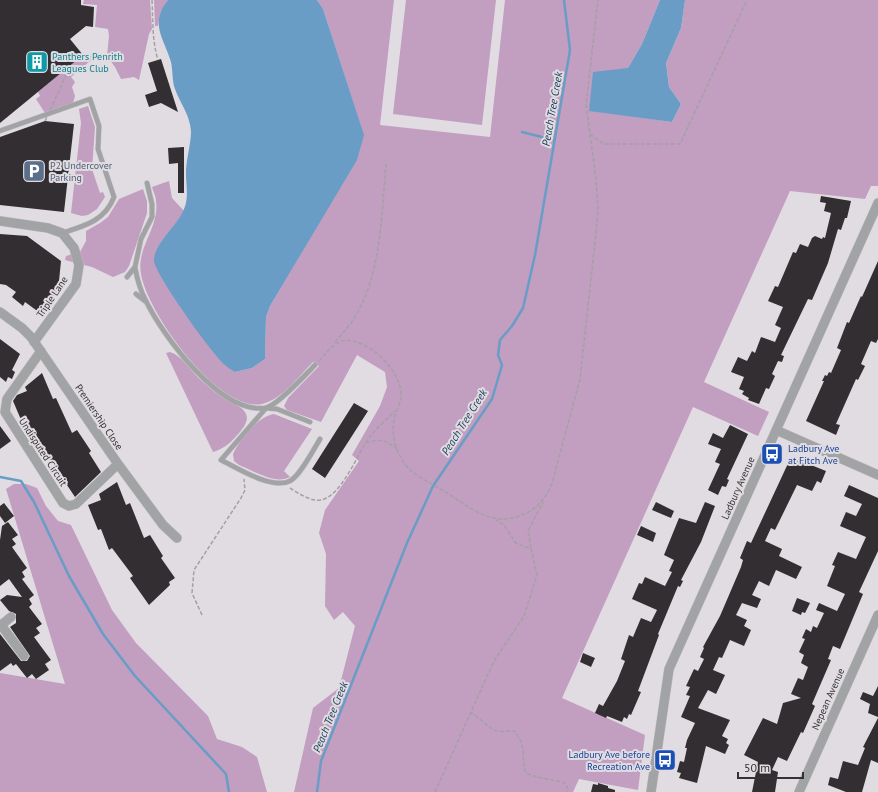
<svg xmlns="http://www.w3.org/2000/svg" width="878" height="792" viewBox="0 0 878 792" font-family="'PT Sans',sans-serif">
  <rect width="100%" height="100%" fill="#e1dce1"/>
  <path fill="#c29ec1" d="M84,0H150L152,29L149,34L139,80L134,77L121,79L115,67L107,56L109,36L108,29L95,27L97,5L83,4Z
    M154,0H168L160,14L158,26H155Z
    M317,0H394L380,125L490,137L505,0H660L642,44L628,68L589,110L672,122L681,104L669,87L666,63L681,28L685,0H878V186H871L865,199L790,191L704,382L769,412L758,436L693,407L562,698L645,735L638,790L579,779L573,792H294L313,708L339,688L355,626L343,612L334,620L325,606L326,554L319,533L325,510L359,461L352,455L380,406L387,387L385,372L357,355L321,422L287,410L284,406L288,398L319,366L313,362C299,376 283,399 262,404C218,413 147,312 141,274C136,247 160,227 156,201C156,196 153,191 152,187L169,181L172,198L184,211L173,228L180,307L217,356L235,372L252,368L265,359L266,317L270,306L313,233L361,127L323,9Z
    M406,0H496L482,125L393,114Z
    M83,55L96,56L71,77L75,82L72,87L75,96L73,103L45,113L36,99L40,96L38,92Z
    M88,106L95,127L92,169L100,193L103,192L105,197L97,209L88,215L82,216L71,213L81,123L79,109Z
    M143,189L147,201V213L129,266L125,272L113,277L92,267L65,260L66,256L80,252L86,241V231L100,223L108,217L119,199Z
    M170,352C183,356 191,372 202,381C208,386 214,392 221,396C237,407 258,410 240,432C231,442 226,448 213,452L166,353Z
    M274,414L312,429L284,471L290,477C275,485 254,471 239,465L234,461L233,454C240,439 257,417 274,414Z
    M14,484H26L37,488L46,506L58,521L71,525L112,610L136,643L208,716L217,739L242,747L257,757L267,792H0V673L65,684L6,489Z"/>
  <path fill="#699dc5" d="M168,0H317L323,9L364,135L357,160L270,306L266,317L265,359L252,368L235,372C232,370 228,368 225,365C212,354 156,276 154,261C153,245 178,225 184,209C189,198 186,185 186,173C186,159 191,145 191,131C190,115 180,103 175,89C172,81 173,71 171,62C164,38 149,24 168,0Z
    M660,0H685L681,28L666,63L669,87L681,104L672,122L589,111L593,72L628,68L642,44Z"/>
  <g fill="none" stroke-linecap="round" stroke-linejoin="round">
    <path stroke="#699dc5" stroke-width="2.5" d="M522,132L554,140
      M0,477L21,481L34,502L69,576L103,634L135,676L226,774L229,792
      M317,792L321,761L407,543L433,486L492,399L502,365L498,355L500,340L512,326L523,308L535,255L570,50L564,0"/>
  </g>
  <path fill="#322e32" d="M0,0H81V5L94,7L93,27L86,26L70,39L83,55L0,123Z
    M161,59L178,112L161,103L149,107L145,95L157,91L148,63Z
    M45,121L74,124L64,212L0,205V137Z
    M184,147V193H178V163L169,164L168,148Z
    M821,196L851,201L847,218H845L841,230L838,229L828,263L812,300L808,299L781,355L784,356L782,362L778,361L772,374L775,376L769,389L766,388L759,404L748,400L749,398L742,394L744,391L739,389L744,377L731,372L738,357L747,361L752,351L755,353L761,337L775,342L781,328L775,325L783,307L768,301L775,286L778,287L793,252L796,253L800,244L808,247L812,238L815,236L822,239L823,237L825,238L831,213L824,211L826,203L820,202Z
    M0,234L27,236L61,261L58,291L40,313L25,302L23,306L12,297L16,292L6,285L0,284Z
    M878,261V339L876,343L871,341L861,364L865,366L858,380L856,379L836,424L840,425L836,435L806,421L824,381H822L825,375L827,376L829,372L831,373L841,350L837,348L847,322L849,323L861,296L862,297Z
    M0,339L20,354L12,370L15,372L12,379L8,377L6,382L0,377Z
    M42,373L53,399L56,398L72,433L77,430L91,451L89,453L101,472L75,497L39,443L35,446L25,421L22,422L13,401L17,395L27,391L25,387Z
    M354,403L368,411L325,478L312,469Z
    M730,425L748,434L727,479L729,480L726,487L722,486L718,495L708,490L720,464L715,462L721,449L708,444L713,433L723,438Z
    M0,426L11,441L0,449Z
    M791,457L826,471L821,483L817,481L812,491L797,485L775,530L771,528L765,541L782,549L779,556L802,567L796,579L776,570L769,586L759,581L752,595L761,599L757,608L742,603L736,615L747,620L744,626L751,630L744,646L730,640L722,658L719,657L713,670L725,675L716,694L708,690L698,708L730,720L722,736L728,739L726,743L729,745L725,754L706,746L697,783L679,778L681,773L677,772L680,761L684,762L687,748H685L687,740L695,723L681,717L690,696L686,695L690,687L686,686L694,669L698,671L704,659L700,657L704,648L703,647L720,616L741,567L743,560L740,558L747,541L751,543Z
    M117,482L126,505L130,503L144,538L150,535L163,556L161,558L175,578L169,582L170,585L149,605L130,578L133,576L112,548L109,550L101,529L98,530L88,505L101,500L99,494Z
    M849,485L878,498V551L859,592L863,594L840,649L833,646L828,659L831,660L812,704L815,706L803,733L801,732L787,761L778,757L772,770L778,772L775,792H752L758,762L744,755L763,718L777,724L783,703L801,698L791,694L798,678L803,680L808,667L801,663L804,655L799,652L805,639L802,638L806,629L811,632L813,626L817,628L824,613L816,610L819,603L837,611L845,594L827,586L835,566L832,565L838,552L856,559L866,537L840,526L846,512L856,516L862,504L844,496Z
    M656,502L674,511L671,518L652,510Z
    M705,502L715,506L701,542L681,580L683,581L680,587L678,586L658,634L659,635L638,691L641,692L631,715L629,714L627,719L624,717L622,722L607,716L606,718L595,713L599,704L603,706L617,681L625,661L621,659L629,635L633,637L641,618L651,622L657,610L632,599L639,583L642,584L645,577L665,586L672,572L669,571L674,560L664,555L679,518L696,523Z
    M4,503L14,516L5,523L0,516V506Z
    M8,522L18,535L12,539L16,544L12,547L27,568L22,572L25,577L22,579L34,595L29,599L32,604L29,607L42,624L36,628L40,633L34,637L51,660L45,664L49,670L36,679L32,674L27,678L16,664L13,666L11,663L0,671V634L21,661H27L30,656L10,627L16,623V614L9,611L0,600L7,595L22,597L9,579L0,586V540L2,526Z
    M641,526L656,533L653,542L637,535Z
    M797,598L810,603L805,613L802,612L801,615L792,611Z
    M583,653L595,658L591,667L580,662Z
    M878,686V717L868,713L870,704L860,699L863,692L873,696Z
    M878,718V763L871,760L862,792H846L828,785L830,777L838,779L843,761L858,765L865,748L863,747Z
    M598,783L608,786V788L615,790V792H591L593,784L598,785Z"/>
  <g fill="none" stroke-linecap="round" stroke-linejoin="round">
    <g stroke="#bebabe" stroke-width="5.5">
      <path id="lane" d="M0,131L90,99L99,126L98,149L114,197C105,221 84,226 62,233
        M135,267C137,279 140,290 146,301C163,336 220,414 265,408C277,406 306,374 315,365
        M127,277L135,267L141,239L152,217V204L147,183
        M136,294L145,301
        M310,422L277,409L266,408L221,460C237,468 272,490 290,481C300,476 314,449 320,439"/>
    </g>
    <g stroke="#bebabe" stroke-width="10">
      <path id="street" d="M0,221L48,228L62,233L74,248L79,265L76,284L34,342
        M0,312L22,328L31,337L118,464L163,525L177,538
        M41,351L7,399L5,412L63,503L69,506L76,504L118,464
        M776,430L878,475
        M1,625L24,656
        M0,626L11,617
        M651,792L669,669L878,203
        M799,792L878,615"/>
    </g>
    <path stroke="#a4a0a4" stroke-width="1.5" stroke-dasharray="4 2" stroke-linecap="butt" d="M152,0C153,21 152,40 158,60
      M590,134L604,144H680L747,0
      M335,342C340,336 346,330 351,323C382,278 381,216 386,164
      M319,361C334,344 340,334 364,345C382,354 402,376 401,397C401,402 398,407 396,412C391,428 393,443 401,458C409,474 429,482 444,491C470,507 492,529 524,514C537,509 544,499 551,487L580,379L595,242L598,210L596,179L586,105L598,0
      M366,443C379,438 386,440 397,449
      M290,488C298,493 311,502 321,500C342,496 358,452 371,435C378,427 387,419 395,411
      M531,548L528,531L543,502
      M202,615L192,593L194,570L241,498L245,490L244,479
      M470,712C479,717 491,730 497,731C502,732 508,731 514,731C528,747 520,755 526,773C539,779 552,779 565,783L568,789L567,792
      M435,792L494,661L524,616L537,575L531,549L516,543L504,525L496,520"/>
    <use href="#lane" stroke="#a1a3a5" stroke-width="4.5"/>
    <use href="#street" stroke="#a1a3a5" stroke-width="9"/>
    <path stroke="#a4a0a4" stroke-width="1.5" stroke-dasharray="4 2" stroke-linecap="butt" d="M45,121L67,73L64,70"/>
  </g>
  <defs>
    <g id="building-square" transform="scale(1.15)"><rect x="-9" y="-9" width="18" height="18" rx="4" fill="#0f9aa8" stroke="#e1dce1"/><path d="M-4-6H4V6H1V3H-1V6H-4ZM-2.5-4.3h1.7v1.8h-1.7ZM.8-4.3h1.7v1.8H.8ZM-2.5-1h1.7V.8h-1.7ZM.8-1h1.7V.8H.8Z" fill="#fff"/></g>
    <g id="parking-square" transform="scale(1.15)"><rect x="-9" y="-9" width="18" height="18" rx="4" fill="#5c6f8a" stroke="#e1dce1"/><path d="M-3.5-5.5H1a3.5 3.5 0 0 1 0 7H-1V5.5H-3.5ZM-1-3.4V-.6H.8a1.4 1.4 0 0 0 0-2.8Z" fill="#fff"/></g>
    <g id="bus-square" transform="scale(1.15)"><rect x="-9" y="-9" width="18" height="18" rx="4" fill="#1a4fb4" stroke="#e1dce1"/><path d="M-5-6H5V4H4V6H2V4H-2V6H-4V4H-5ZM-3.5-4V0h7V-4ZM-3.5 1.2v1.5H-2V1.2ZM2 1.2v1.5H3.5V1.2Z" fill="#fff"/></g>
  </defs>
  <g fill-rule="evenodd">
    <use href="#building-square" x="37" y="62"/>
    <use href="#parking-square" x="34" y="171"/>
    <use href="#bus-square" x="772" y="454"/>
    <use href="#bus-square" x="665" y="760"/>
  </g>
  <g text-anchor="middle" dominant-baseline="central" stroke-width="4" stroke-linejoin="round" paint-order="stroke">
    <g font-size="10" fill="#0d838f" stroke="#e1dce1" text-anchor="start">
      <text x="52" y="56">Panthers Penrith<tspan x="52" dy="12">Leagues Club</tspan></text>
    </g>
    <g font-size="10" fill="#4e5e75" stroke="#e1dce1" text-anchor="start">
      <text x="50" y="165">P2 Undercover<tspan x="50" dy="12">Parking</tspan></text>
    </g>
    <g font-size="10" fill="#343233" stroke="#e1dce1">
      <text transform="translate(52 297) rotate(-56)">Triple Lane</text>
      <text transform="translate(99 417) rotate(56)">Premiership Close</text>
      <text transform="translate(43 452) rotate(57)">Undisputed Circuit</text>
      <text transform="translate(738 488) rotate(-66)">Ladbury Avenue</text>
      <text transform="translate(828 699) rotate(-66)">Nepean Avenue</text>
    </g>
    <g font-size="10" fill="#164399" stroke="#e1dce1" text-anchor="start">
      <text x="788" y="448">Ladbury Ave<tspan x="788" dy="12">at Fitch Ave</tspan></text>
      <text x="650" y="754" text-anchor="end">Ladbury Ave before<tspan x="650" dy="12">Recreation Ave</tspan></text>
    </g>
    <g font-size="11" font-style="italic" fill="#153e5a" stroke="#e1dce1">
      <text transform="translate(552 109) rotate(-80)">Peach Tree Creek</text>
      <text transform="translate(464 422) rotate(-58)">Peach Tree Creek</text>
      <text transform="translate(330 717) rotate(-68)">Peach Tree Creek</text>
    </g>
  </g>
  <path d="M738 772v6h65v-6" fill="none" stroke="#343233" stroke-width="2"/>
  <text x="744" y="772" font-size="12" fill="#343233" stroke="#e1dce1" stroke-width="3" paint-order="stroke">50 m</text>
</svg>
